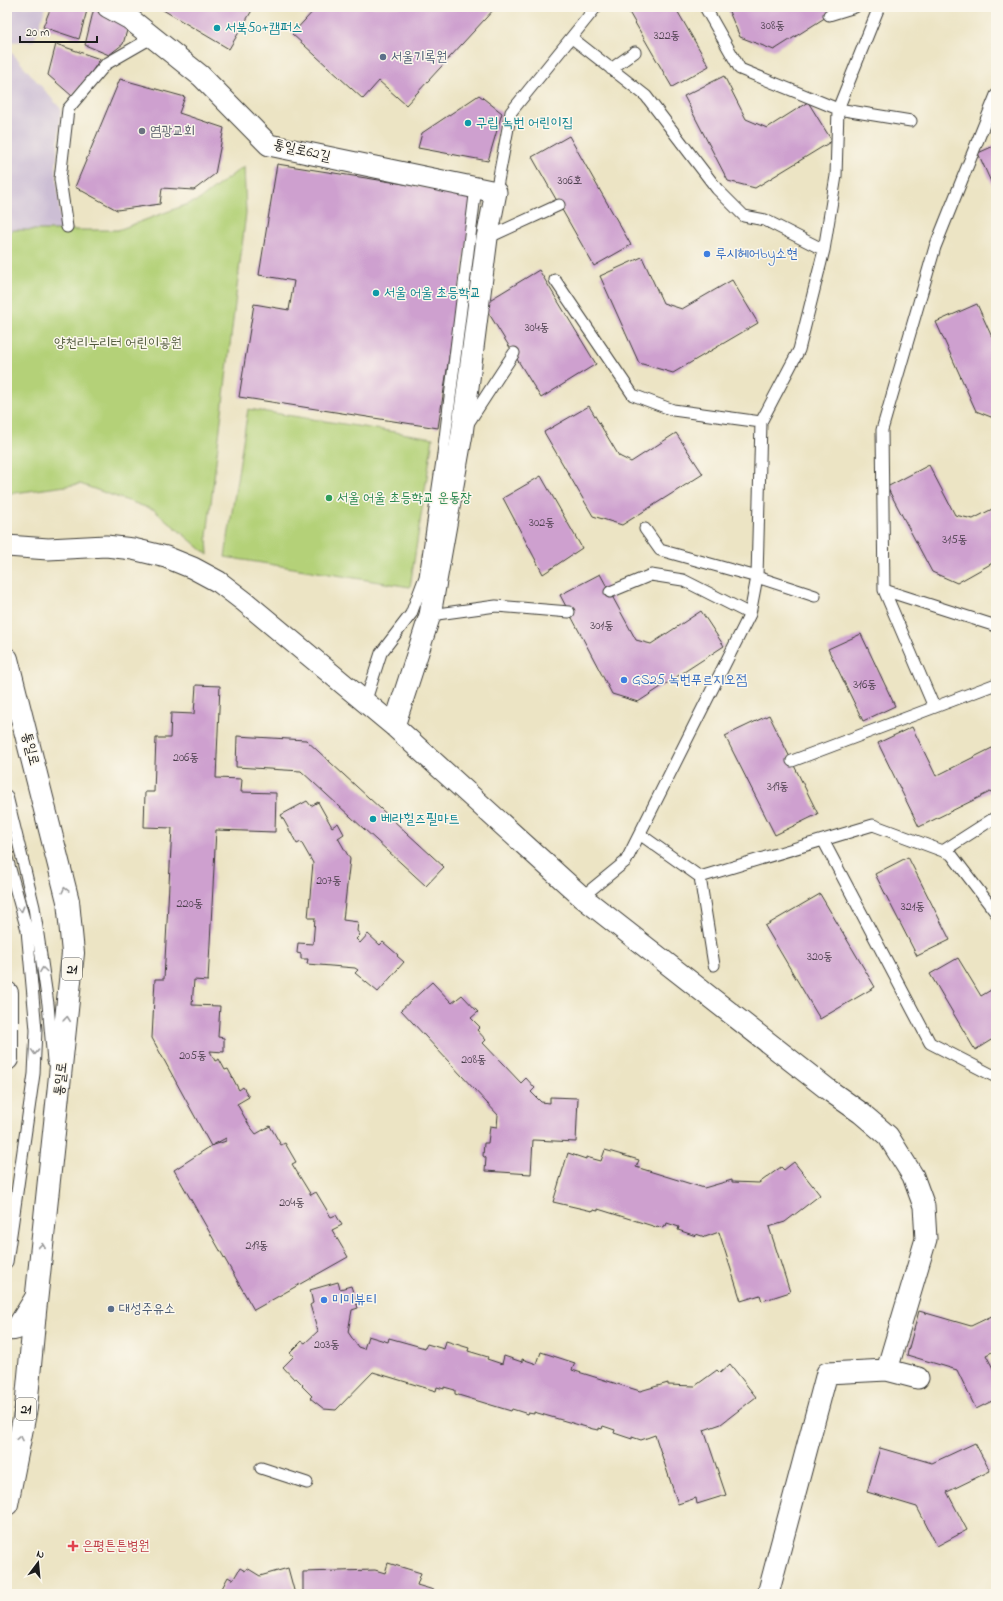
<svg xmlns="http://www.w3.org/2000/svg" width="1003" height="1601" viewBox="0 0 1003 1601" font-family="'Indie Flower','Poor Story',sans-serif">
  <rect width="100%" height="100%" fill="#fbf7ec"/>
  <filter id="ink" filterUnits="userSpaceOnUse"><feTurbulence type="fractalNoise" baseFrequency=".025" numOctaves="2"/><feDisplacementMap in="SourceGraphic" scale="8" xChannelSelector="R" yChannelSelector="G"/><feConvolveMatrix kernelMatrix="1 2 1 2 8 2 1 2 1" color-interpolation-filters="sRGB"/></filter>
  <filter id="wash" filterUnits="userSpaceOnUse"><feTurbulence type="fractalNoise" baseFrequency=".012" numOctaves="4" result="noise"/><feDisplacementMap in="SourceGraphic" scale="16" xChannelSelector="R" yChannelSelector="G"/><feGaussianBlur stdDeviation="0.9" result="paint"/><feColorMatrix in="noise" values="0 0 0 0 0 0 0 0 0 0 0 0 0 0 0 0 0 1.4 0 .05"/><feComposite in="paint" operator="in"/></filter>
  <g filter="url(#wash)">
    <rect width="100%" height="100%" fill="#ece4c4"/>
    <path fill="#ccbed4" d="M7,7H46L34,41L7,42Z
      M7,47L61,109L56,166L61,230H12L7,236Z"/>
    <path fill="#b4d178" stroke="#68764a" d="M244,166L246,213L207,536L208,555L154,510L80,484L7,494V236L12,230H118L199,200Z
      M248,409L433,438L410,587L225,557Z"/>
    <g id="blocks">
      <path fill="#cea0cf" d="M51,7H88L79,39L43,27Z
        M158,7H254L229,49Z
        M317,7H496L406,105L379,81L363,99L292,34Z
        M626,7H675L709,66L672,87Z
        M727,7H842L774,50L740,37Z
        M94,8L128,27L123,44L109,55L85,45Z
        M56,44L100,59L93,70L72,96L48,75Z
        M724,76L746,119L767,128L808,102L832,141L755,188L728,181L684,96Z
        M120,79L185,97L179,113L224,128L215,174L194,190L162,188L160,204L117,210L75,187Z
        M479,95L502,113L488,161L418,148L422,133Z
        M569,136L631,245L594,266L532,157Z
        M996,145V193L978,153Z
        M277,164L474,195L438,428L239,397L254,304L289,310L294,281L259,275Z
        M642,257L663,303L682,309L732,280L758,323L673,373L639,363L600,276Z
        M539,270L596,364L541,398L483,304Z
        M977,304L996,346V419L976,411L936,322Z
        M589,406L619,456L631,462L676,433L703,474L622,525L593,516L544,432Z
        M929,465L955,515L973,519L996,507V561L957,583L932,572L887,487Z
        M541,476L582,548L543,574L503,498Z
        M600,574L636,640L651,644L701,611L724,646L638,702L612,694L560,595Z
        M861,634L895,706L863,721L828,649Z
        M196,685L220,686L216,778L242,779L241,792L276,793L275,832L216,830L208,981L194,980L192,1005L220,1006L218,1037L224,1038V1052L210,1051L215,1061L219,1059L225,1070L228,1069L239,1090L243,1087L249,1097L237,1104L249,1125L256,1134L270,1126L281,1145L285,1143L296,1162L292,1164L311,1195L316,1192L331,1217L336,1215L342,1225L332,1230L348,1257L254,1310L174,1170L211,1146L226,1141V1138L211,1146L152,1038L155,979H164L172,828L144,827L145,792H154L156,738H170L171,713L194,714Z
        M769,715L818,814L775,835L725,736Z
        M912,727L936,776L996,746V789L919,827L878,743Z
        M237,736L306,740L444,867L426,886L301,771L236,767Z
        M307,801L311,806L318,802L332,827L338,823L344,834L338,838L350,859L343,920L358,922L357,931L360,935L356,939L360,943L368,934L380,945L383,942L398,955L397,956L404,962L378,992L355,973L358,970L355,968L307,964L308,959H301V954L297,953L298,943L313,944L315,918H308L313,863L301,842L297,844L281,815Z
        M908,857L950,940L917,956L875,874Z
        M820,894L875,987L820,1019L765,926Z
        M958,958L981,996L996,987V1037L975,1050L930,974Z
        M432,982L452,1003L462,995L478,1012L471,1018L480,1027L477,1030L486,1040L483,1043L521,1083L526,1078L535,1088L531,1092L541,1102L550,1103V1097L578,1098L576,1142L533,1140L531,1174L485,1171L486,1158L483,1156L484,1143H488L490,1126L497,1127L498,1115L401,1010Z
        M605,1150L639,1160L636,1167L704,1188L732,1180V1182L759,1183L781,1167L784,1170L794,1162L820,1195L785,1222L769,1227L790,1292L762,1301L760,1295L741,1301L719,1232L705,1237L696,1234V1236L678,1230L679,1227L667,1223L666,1226L664,1225L663,1228L657,1226L656,1227L598,1209V1211L593,1210L592,1211L553,1202L568,1153L586,1159V1157L601,1161Z
        M338,1282L340,1289L351,1286L358,1308L352,1310L348,1332L358,1347L364,1349L368,1336L388,1342L389,1338L425,1348L427,1344L444,1349L446,1341L469,1348L468,1351L488,1357L487,1359L502,1364L504,1356L522,1362V1359L537,1364L541,1352L575,1363L572,1370L640,1391L668,1383V1385L695,1386L717,1370L720,1373L730,1364L756,1397L721,1424L704,1430L726,1495L697,1504L696,1498L678,1504L655,1435L641,1440L632,1437V1439L614,1433L615,1430L603,1426L602,1429L599,1428V1430L593,1429L534,1412V1414L528,1413V1414L512,1409L511,1411L455,1394V1390L444,1387V1389L437,1387L436,1391L373,1372L336,1410L324,1409L310,1398L312,1396L302,1386L303,1385L296,1378L294,1379L283,1367L294,1356L290,1353L302,1341L305,1343L318,1331L310,1305L313,1303L310,1290Z
        M919,1311L971,1326L996,1314V1350L986,1355L996,1374V1399L976,1409L957,1370L907,1355Z
        M975,1443L990,1471L947,1492L967,1530L937,1546L917,1507L867,1492L880,1448L932,1463Z
        M388,1563L421,1573L417,1585L437,1591L436,1594H303V1572L375,1570L385,1573Z
        M240,1568L245,1571L247,1568L260,1576L288,1568L295,1594H219L228,1577L233,1580Z"/>
    </g>
  </g>
  <g filter="url(#ink)">
    <use href="#blocks" fill-opacity="0" stroke="#3b3a35" stroke-width="1"/>
    <g fill="none" stroke-linecap="round" stroke-linejoin="round">
      <g stroke="#3b3a35" stroke-width="13">
        <path id="lane" d="M705,7L740,69L838,109L911,121
          M829,15L855,7
          M572,38L646,96L717,189L744,216L765,220L824,250
          M611,69L635,52
          M496,192L511,112L596,7
          M67,227L60,179L68,109L106,64L153,37
          M487,238L559,205
          M555,280L633,395L673,410L761,422
          M467,425L514,353
          M645,529L660,550L757,577L815,596
          M884,590L996,626
          M610,592L651,575L683,580L750,614
          M430,615L496,606L569,612
          M365,703L381,653L411,614L425,577L443,454L476,187
          M934,707L884,590L882,430L935,247L996,95
          M792,761L996,684
          M7,796L34,907L48,1004L53,1061
          M641,835L700,877L714,965
          M823,840L930,1043L996,1077
          M943,851L996,817
          M7,858L27,930L36,1030L34,1074L7,1262
          M700,877L873,825L951,854L996,913
          M582,897L626,861L750,614L757,577L761,422L799,350L824,250L836,176L838,109L879,7
          M14,1323L32,1294
          M261,1468L307,1483"/>
      </g>
      <g stroke="#3b3a35" stroke-width="23">
        <path id="street" d="M108,7L130,19L201,76L269,145L496,192L487,238L462,434L430,615L394,726
          M7,546L48,549L106,546L133,549L166,557L193,568L219,582L245,602L394,726L582,897L830,1091L861,1113L888,1136L913,1176L924,1206L926,1239L887,1370L827,1373L768,1594
          M887,1370L918,1378"/>
      </g>
      <g stroke="#3b3a35" stroke-width="24">
        <path id="primary" d="M7,659L68,901L73,953L35,1312L26,1408L7,1504
          M7,993V1059
          M7,1329C20,1331 27,1321 35,1312"/>
      </g>
      <use href="#lane" stroke="#fff" stroke-width="11"/>
      <use href="#street" stroke="#fff" stroke-width="21"/>
      <use href="#primary" stroke="#fff" stroke-width="22"/>
    </g>
    <defs><path id="oneway-chevron" d="M-2-3.5L2.5 0L-2 3.5" fill="none" stroke-width="1.6" stroke-linecap="round" stroke-linejoin="round"/></defs>
    <g stroke="#999">
      <use href="#oneway-chevron" transform="translate(65 890) rotate(-104)"/>
      <use href="#oneway-chevron" transform="translate(21 909) rotate(75)"/>
      <use href="#oneway-chevron" transform="translate(43 970) rotate(-98)"/>
      <use href="#oneway-chevron" transform="translate(67 1019) rotate(-84)"/>
      <use href="#oneway-chevron" transform="translate(35 1052) rotate(92)"/>
      <use href="#oneway-chevron" transform="translate(42 1246) rotate(-84)"/>
      <use href="#oneway-chevron" transform="translate(20 1438) rotate(-79)"/>
    </g>
  </g>
  <g fill="#0f9aa8" stroke="#fbf7ec" stroke-width="1.5">
    <circle cx="217" cy="28" r="4"/>
    <circle cx="468" cy="123" r="4"/>
    <circle cx="376" cy="293" r="4"/>
    <circle cx="373" cy="819" r="4"/>
  </g>
  <g fill="#5c6f8a" stroke="#fbf7ec" stroke-width="1.5">
    <circle cx="383" cy="57" r="4"/>
    <circle cx="111" cy="1309" r="4"/>
  </g>
  <circle fill="#6b7280" stroke="#fbf7ec" stroke-width="1.5" cx="142" cy="131" r="4"/>
  <g fill="#3f7fe0" stroke="#fbf7ec" stroke-width="1.5">
    <circle cx="707" cy="254" r="4"/>
    <circle cx="624" cy="680" r="4"/>
    <circle cx="324" cy="1300" r="4"/>
  </g>
  <circle fill="#2e9e5b" stroke="#fbf7ec" stroke-width="1.5" cx="329" cy="498" r="4"/>
  <path fill="#e0444e" stroke="#fbf7ec" stroke-width="1.5" d="M71 1540h4v4h4v4h-4v4h-4v-4h-4v-4h4z"/>
  <g text-anchor="middle" dominant-baseline="central" stroke-width="3" stroke-linejoin="round" paint-order="stroke">
    <g font-size="12" fill="#483d49">
      <text x="773" y="26">308동</text>
      <text x="667" y="36">322동</text>
      <text x="570" y="181">306호</text>
      <text x="537" y="328">304동</text>
      <text x="542" y="523">302동</text>
      <text x="955" y="540">315동</text>
      <text x="602" y="626">301동</text>
      <text x="865" y="685">316동</text>
      <text x="186" y="758">206동</text>
      <text x="778" y="787">319동</text>
      <text x="329" y="881">207동</text>
      <text x="190" y="904">220동</text>
      <text x="913" y="907">321동</text>
      <text x="820" y="957">320동</text>
      <text x="193" y="1056">205동</text>
      <text x="474" y="1060">208동</text>
      <text x="292" y="1203">204동</text>
      <text x="257" y="1246">219동</text>
      <text x="327" y="1345">203동</text>
    </g>
    <g fill="#fbf7ec" stroke="#5f5e5a" stroke-width="1">
      <rect x="62" y="958" width="20" height="22" rx="3"/>
      <rect x="16" y="1398" width="20" height="22" rx="3"/>
    </g>
    <g font-size="13" font-weight="bold" fill="#1c1c1c">
      <text x="72" y="969">21</text>
      <text x="26" y="1409">21</text>
    </g>
    <g font-size="14" fill="#0d838f" stroke="#fbf7ec" text-anchor="start">
      <text x="225" y="28">서북50+캠퍼스</text>
      <text x="476" y="123">구립 녹번 어린이집</text>
      <text x="384" y="293">서울 어울 초등학교</text>
      <text x="381" y="819">베라힐즈필마트</text>
    </g>
    <g font-size="14" fill="#4e5e75" stroke="#fbf7ec" text-anchor="start">
      <text x="391" y="57">서울기록원</text>
      <text x="119" y="1309">대성주유소</text>
    </g>
    <g font-size="14" fill="#5b616d" stroke="#fbf7ec" text-anchor="start">
      <text x="150" y="131">염광교회</text>
    </g>
    <g font-size="14" fill="#1c1c1c" stroke="#fbf7ec">
      <text transform="translate(302 151) rotate(13)">통일로62길</text>
      <text transform="translate(30 749) rotate(76)">통일로</text>
      <text transform="translate(61 1079) rotate(-84)">통일로</text>
    </g>
    <g font-size="14" fill="#366cbe" stroke="#fbf7ec" text-anchor="start">
      <text x="715" y="254">루시헤어by소현</text>
      <text x="632" y="680">GS25 녹번푸르지오점</text>
      <text x="332" y="1300">미미뷰티</text>
    </g>
    <g font-size="14" fill="#515b3c" stroke="#fbf7ec">
      <text x="118" y="343">양천리누리터 어린이공원</text>
    </g>
    <g font-size="14" fill="#27864d" stroke="#fbf7ec" text-anchor="start">
      <text x="337" y="498">서울 어울 초등학교 운동장</text>
    </g>
    <g font-size="14" fill="#be3a42" stroke="#fbf7ec" text-anchor="start">
      <text x="82" y="1546">은평튼튼병원</text>
    </g>
  </g>
  <rect width="1003" height="1601" fill="none" stroke="#fbf7ec" stroke-width="24"/>
  <g transform="translate(38 1563) rotate(16)" stroke="#fbf7ec" stroke-width="3" paint-order="stroke">
  <path d="M0-3L7 15L0 10L-7 15Z" fill="#1c1c1c"/>
  <text y="-6" font-size="11" font-weight="bold" text-anchor="middle" fill="#1c1c1c">N</text>
  </g>
  <path d="M20 36v6h77v-6" fill="none" stroke="#1c1c1c" stroke-width="2"/>
  <text x="26" y="36" font-size="12" fill="#1c1c1c" stroke="#fbf7ec" stroke-width="3" paint-order="stroke">20 m</text>
</svg>
